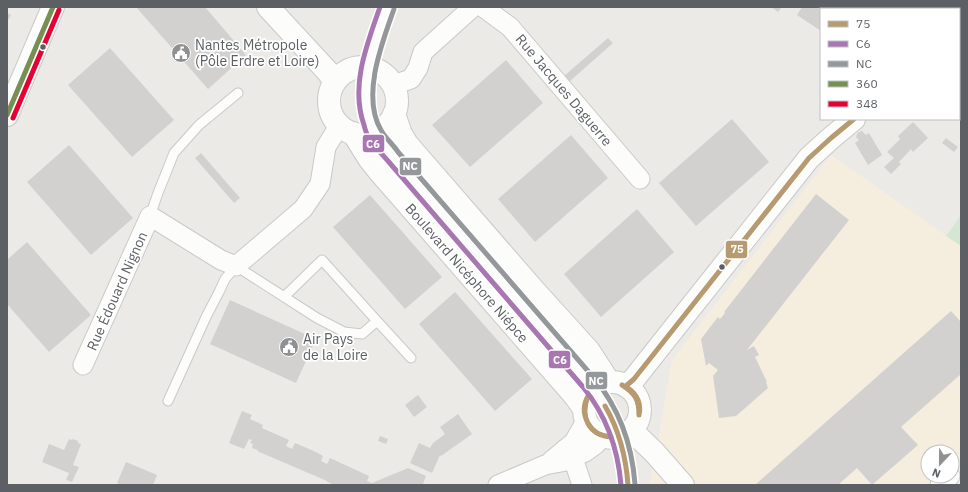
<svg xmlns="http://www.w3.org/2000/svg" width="968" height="492" viewBox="0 0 968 492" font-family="'IBM Plex Sans',sans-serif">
  <rect width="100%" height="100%" fill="#eceae6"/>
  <path fill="#f5eedf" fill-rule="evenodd" d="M831,155L961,246V485H651L650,484L672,360ZM928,452H952V476H928Z"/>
  <path fill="#d5e7d2" d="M961,215V246L946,236Z"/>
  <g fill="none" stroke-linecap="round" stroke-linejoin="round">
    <path stroke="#bae0f6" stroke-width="5" d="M953,7L954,9"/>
  </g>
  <path fill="#d3d1cf" d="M136,7H205L246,55L208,89Z
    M771,7H782L778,12Z
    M802,7H834L837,9H821V31L797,15Z
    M7,13L11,15L7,22Z
    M608,38L613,43L569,82L564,76Z
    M110,48L174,120L132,157L68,85Z
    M506,60L543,103L470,167L432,125Z
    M732,119L769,162L696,226L659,183Z
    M913,122L928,138L913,152L911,149L899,162L901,164L891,174L884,167L894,158L887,152L900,139L898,136Z
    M862,131L866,135L869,133L882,155L868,165L855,143L859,140L856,137L857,134L859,132Z
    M571,135L608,178L535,242L498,199Z
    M946,138L958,147L954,152L942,143Z
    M69,145L133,218L91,255L27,182Z
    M201,153L240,198L234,203L195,158Z
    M816,194L849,220L747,350L754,346L759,355L755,357L767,382H766L768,388L736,416L719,418L713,376L718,370L709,363L706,366L701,339L718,317L720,319L725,313L724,312Z
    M370,195L442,277L405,309L333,227Z
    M637,209L674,252L601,317L564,274Z
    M27,242L91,315L49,352L7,304V260Z
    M455,292L532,379L495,411L419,324Z
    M230,300L316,339L296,383L210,344Z
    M951,311L961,322V374L901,427L918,445L872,485L857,468L838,485H755Z
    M418,395L427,407L414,417L405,405Z
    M242,411L252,415L250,419L263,425L262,428L289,440L286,446L292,449L295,443L316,452L323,456L321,461L327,464L330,458L369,476L367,481L372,483L408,468L426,476L423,484V485H334L326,481H327L257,451L258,450L252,448L253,444L250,443L252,440L249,439L244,449L229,443Z
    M458,414L472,434L441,456L440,455L432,473L410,463L419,443L430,448L433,443L445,434L440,427Z
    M380,436L388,439L386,444L378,441Z
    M69,439L72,440L73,439L78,441V443L81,444L73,465L79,467L72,482L66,480L69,473L42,462L49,444L64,450Z
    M126,462L157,475L153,485H121L117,483Z"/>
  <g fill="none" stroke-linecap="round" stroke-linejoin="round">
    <g stroke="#c8c9c8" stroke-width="11">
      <path id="service" d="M387,7C374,46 355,91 374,132C379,140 387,148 393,156L573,365C580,373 587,380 593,388C613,412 627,454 628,485
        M150,216L158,193L174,153L199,125L238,93
        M284,297L322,260L377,321
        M168,401L206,317L219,292L225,279L236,266L317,318L344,332L362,334L377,321L411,358"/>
    </g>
    <g stroke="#c8c9c8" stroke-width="21">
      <path id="minor" d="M483,7L510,27L640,179
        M863,7L864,9
        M393,85L411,79L418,68L423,52L473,7
        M83,365L150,216L221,260L236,266L303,209L320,184L326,147L339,126
        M565,449L576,467L582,485
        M551,461L574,442L586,421
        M498,485L545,465L566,461L585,452L595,445L603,436
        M940,485L950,476"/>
    </g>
    <g stroke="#c8c9c8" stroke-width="24">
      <path id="tertiary" d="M268,7L328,72L334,81
        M959,63L961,62
        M329 101a34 34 0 1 1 68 0a34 34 0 1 1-68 0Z
        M394,114L401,134L407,144L532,288L589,351L609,382
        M353,133L370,160L378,170L575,396L584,409
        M584 410a28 28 0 1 1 56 0a28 28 0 1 1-56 0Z
        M626,386L634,379L645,365L809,158L831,138L854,119
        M631,430L654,452L683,485"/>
    </g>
    <g stroke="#c8c8c7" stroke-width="24">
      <path id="secondary" d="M7,115L53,7"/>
    </g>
    <use href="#service" stroke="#fcfcfb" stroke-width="9"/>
    <use href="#minor" stroke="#fcfcfb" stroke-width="19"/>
    <use href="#tertiary" stroke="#fcfcfb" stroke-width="22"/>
    <use href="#secondary" stroke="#fcfcfb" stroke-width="22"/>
    <g stroke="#fff" stroke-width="8">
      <path id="bus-1" d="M622,385C635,390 642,402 639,415
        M622,385C635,393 639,400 639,415
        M626,386L634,379L809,158L831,138L854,119
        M588,396C580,416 588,435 611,437
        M588,396C578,414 590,436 611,437
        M605,406C619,430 626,457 628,485"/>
    </g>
    <g stroke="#fff" stroke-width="8">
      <path id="bus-2" d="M380,7C367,44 350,86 364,125C365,129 366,133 368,136C373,145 381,153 388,161L583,387C606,415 618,449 621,485"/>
    </g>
    <g stroke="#fff" stroke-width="8">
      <path id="bus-3" d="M394,9C382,43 361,96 381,130C385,138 393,144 398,152L594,378C619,408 632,445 635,484"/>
    </g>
    <g stroke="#fff" stroke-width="8">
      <path id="bus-4" d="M7,115L53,7"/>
    </g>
    <g stroke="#fff" stroke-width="8">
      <path id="bus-5" d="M13,118L59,10"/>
    </g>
    <use href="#bus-1" stroke="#b79a6f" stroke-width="5"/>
    <use href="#bus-2" stroke="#a877b2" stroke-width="5"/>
    <use href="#bus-3" stroke="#95989a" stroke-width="5"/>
    <use href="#bus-4" stroke="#768f53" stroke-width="5"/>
    <use href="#bus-5" stroke="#e40134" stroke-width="5"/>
  </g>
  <defs>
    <g id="civic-disc" transform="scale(1)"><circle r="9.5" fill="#8e9092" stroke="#fff"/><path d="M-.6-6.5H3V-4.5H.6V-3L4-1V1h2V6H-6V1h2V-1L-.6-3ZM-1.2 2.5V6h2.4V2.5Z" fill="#fff"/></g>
  </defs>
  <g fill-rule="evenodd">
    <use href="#civic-disc" x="181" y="53"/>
    <use href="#civic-disc" x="289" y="347"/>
  </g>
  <g fill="#5c6064" stroke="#fff" stroke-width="1.5">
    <circle cx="43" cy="47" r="3.5"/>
    <circle cx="722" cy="267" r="3.5"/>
  </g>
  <g text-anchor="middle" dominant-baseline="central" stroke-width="3.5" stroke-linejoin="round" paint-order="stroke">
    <g font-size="14" fill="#5c6064" stroke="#fff" text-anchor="start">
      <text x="195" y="45">Nantes Métropole<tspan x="195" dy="16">(Pôle Erdre et Loire)</tspan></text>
      <text x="303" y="339">Air Pays<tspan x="303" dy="16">de la Loire</tspan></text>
    </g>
    <g font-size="14" fill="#5c6064" stroke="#fff">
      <text transform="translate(564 90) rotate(50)">Rue Jacques Daguerre</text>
      <text transform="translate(467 273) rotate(49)">Boulevard Nicéphore Niépce</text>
      <text transform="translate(117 291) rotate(-66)">Rue Édouard Nignon</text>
    </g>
  </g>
  <g stroke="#fff" stroke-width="1.5">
    <rect x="362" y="134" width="23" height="19" rx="4" fill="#a877b2"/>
    <rect x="399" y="157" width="23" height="19" rx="4" fill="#95989a"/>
    <rect x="725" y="240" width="23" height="19" rx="4" fill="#b79a6f"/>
    <rect x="548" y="350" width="23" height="19" rx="4" fill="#a877b2"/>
    <rect x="585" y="371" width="23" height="19" rx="4" fill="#95989a"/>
  </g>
  <g font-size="11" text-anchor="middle" font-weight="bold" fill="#fff">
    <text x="373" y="148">C6</text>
    <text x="410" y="170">NC</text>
    <text x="737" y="253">75</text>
    <text x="560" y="364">C6</text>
    <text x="596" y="385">NC</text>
  </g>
  <rect width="968" height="492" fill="none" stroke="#5c6064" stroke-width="16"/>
  <rect x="820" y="8" width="140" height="112" fill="#ffffff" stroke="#bebfc1"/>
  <rect x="828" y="21" width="20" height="6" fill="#b79a6f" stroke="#bebfc1"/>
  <text x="856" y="28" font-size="12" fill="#5c6064">75</text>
  <rect x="828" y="41" width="20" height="6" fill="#a877b2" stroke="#bebfc1"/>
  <text x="856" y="48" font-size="12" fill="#5c6064">C6</text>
  <rect x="828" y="61" width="20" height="6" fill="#95989a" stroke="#bebfc1"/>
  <text x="856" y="68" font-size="12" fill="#5c6064">NC</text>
  <rect x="828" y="81" width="20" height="6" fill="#768f53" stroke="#bebfc1"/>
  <text x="856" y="88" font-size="12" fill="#5c6064">360</text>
  <rect x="828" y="101" width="20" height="6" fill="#e40134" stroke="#bebfc1"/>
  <text x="856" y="108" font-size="12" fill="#5c6064">348</text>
  <g transform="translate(940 464) rotate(202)"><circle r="19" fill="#ffffff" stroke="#bebfc1"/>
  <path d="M0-3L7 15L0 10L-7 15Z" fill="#8e9092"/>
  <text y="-6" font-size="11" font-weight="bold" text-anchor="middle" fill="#5c6064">N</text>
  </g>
</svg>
